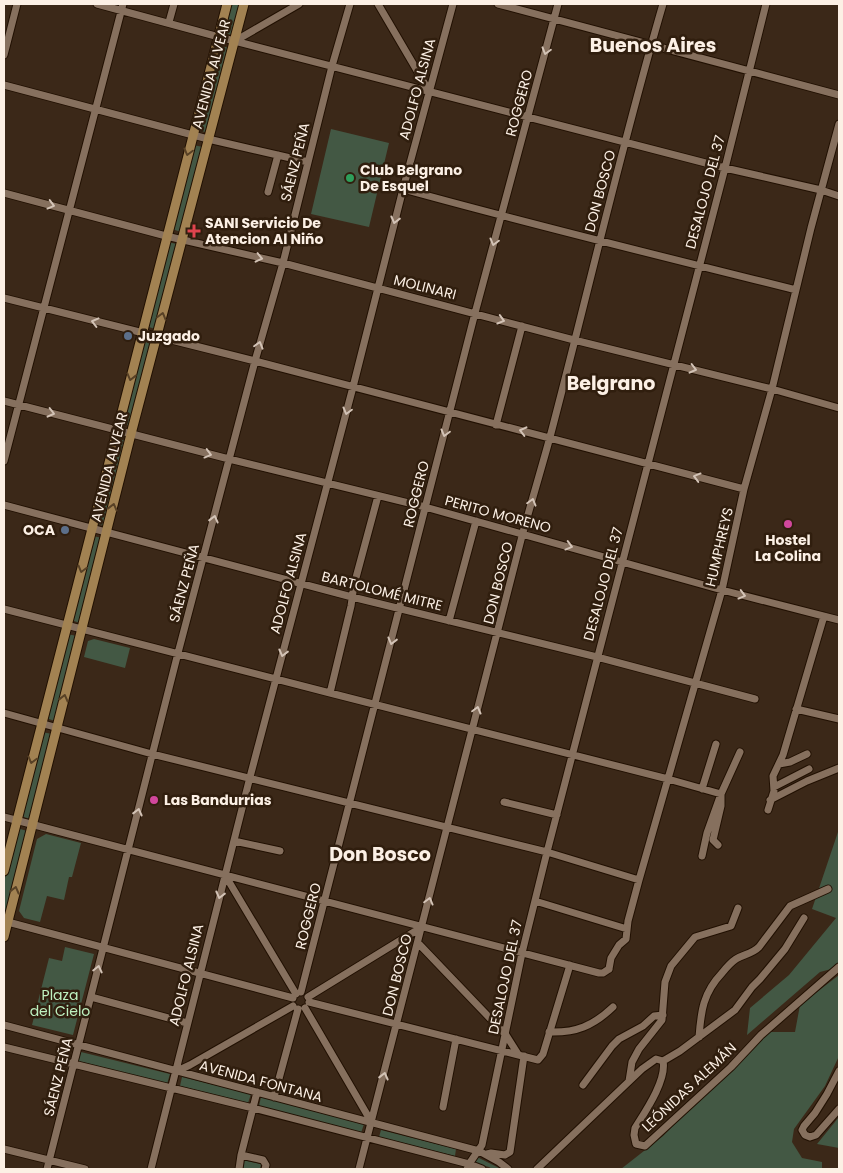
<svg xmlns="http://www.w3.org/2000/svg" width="843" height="1173" viewBox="0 0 843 1173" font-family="Poppins,sans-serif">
  <rect width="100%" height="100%" fill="#3b2818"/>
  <path fill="#435844" d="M231,4H241L233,35L223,33Z
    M221,46L230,48L208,133L199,130Z
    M331,129L389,143L369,227L311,214Z
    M193,145L203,147L181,232L172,229Z
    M167,242L177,244L155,329L146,326Z
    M143,339L153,342L131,426L122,424Z
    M118,439L127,441L105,526L96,524Z
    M93,536L102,538L80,623L71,620Z
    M67,634L77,636L55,721L46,718Z
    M94,639L130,648L125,668L84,657L88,641Z
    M42,732L52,734L30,819L21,816Z
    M17,828L27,831L5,915H4V882Z
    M839,829V967L820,972L747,1035L750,1008L789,975L836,918L812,909Z
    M46,834L81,843L72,877H69L64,900L47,896L40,922L24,918L19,911L37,839Z
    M65,947L94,954L73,1035L32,1025L49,958L62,961Z
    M839,975V1056L825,1086L794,1129L792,1142L802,1158L822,1162V1169H621L663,1136L719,1078L770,1032H795L800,1005Z
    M81,1052L170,1074L167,1084L78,1061Z
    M182,1077L251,1094L248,1103L180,1086Z
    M261,1097L364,1124L361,1133L259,1106Z
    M839,1117V1148L817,1144Z
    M381,1130L456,1149L455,1156L379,1137Z
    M477,1157L501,1169H492L489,1167L474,1163Z
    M243,1160L261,1164L260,1169H243Z"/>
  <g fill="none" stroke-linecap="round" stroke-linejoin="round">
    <g stroke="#211002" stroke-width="9">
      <path id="minor" d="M97,4L219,37L725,168L821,190L839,196
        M378,4L429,91
        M498,4L839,95
        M169,22L174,4
        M235,41L299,4
        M4,55L17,4
        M4,85L208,139L308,162
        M403,189C533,225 665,257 796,290
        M268,192L278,155
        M4,193L166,236L283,263L574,340L772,389L839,408
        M4,298L255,361L744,489
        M4,401L229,459L425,507L722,590L839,620
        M496,425L522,326
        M4,461L123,4
        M4,505L352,597L597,657L755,699
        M4,609L330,693L668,779L721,794L707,833L702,856
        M449,621L476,521
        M330,693L351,606L354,585L378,496
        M796,709L839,719
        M4,713L152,754L547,852L639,880
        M779,764L790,762L807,754
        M774,787L809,769
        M702,789L716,744
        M770,800L807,781L839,768
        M504,802L557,815
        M768,810L774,791L773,776L783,755L824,616
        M4,817L599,973H603L609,969
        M234,841L280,851
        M718,845L713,840L721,806V794L740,752
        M225,875L296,994
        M535,901L627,929
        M4,921L293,998
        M418,943L506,1035L518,1054
        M609,969L611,958L619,945L626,939L628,921L639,880L722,590L744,489L772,389L811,228L839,124
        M301,992L475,313L558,4
        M91,997L187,1023
        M308,997L422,927
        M309,1002L538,1060L543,1054L570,965
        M305,1008L372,1123
        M4,1025L479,1151L499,1162L508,1169
        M549,1032C576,1033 593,1026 613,1007
        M699,1037C701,1011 703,993 722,973C726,968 730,963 736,959C744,954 752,954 759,947L790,906L828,889
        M4,1047L253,1108L469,1164L482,1169
        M663,1061L680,1051L735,1010L752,987L760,979L785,949L804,918
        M839,1071L827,1094L815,1113L804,1126L802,1130L805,1135L810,1137L816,1135L839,1109
        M175,1072L190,1065L293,1006
        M629,1081L632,1062L639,1049L662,1020L665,982L671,966L695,937L731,926L738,908
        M583,1085L612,1046L619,1039L643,1026L654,1016L663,1015
        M274,1097L298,1009
        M443,1107L456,1039
        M4,1149L85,1169
        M487,1154L491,1153L505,1155L510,1152L524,1056
        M241,1155L263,1160L266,1165L265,1169
        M47,1169L178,653L255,361L283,263L332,66L350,4
        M151,1169L250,777L353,387L403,189L453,4
        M239,1169L241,1155L257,1092
        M359,1169C413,958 468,747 522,536C531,503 541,470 550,437C588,293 621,147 663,4
        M467,1169L469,1164L482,1145L522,953L547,852L725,168L766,4
        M537,1169L642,1069L656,1059L663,1061C667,1080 645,1112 635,1128L634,1135L636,1144L645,1146L731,1067L761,1035L839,967"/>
    </g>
    <g stroke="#211002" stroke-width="11">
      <path id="major" d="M4,871L227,4
        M4,937L131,434L244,4"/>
    </g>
    <use href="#minor" stroke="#86705e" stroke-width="7"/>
    <use href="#major" stroke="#a28252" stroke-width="9"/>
  </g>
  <defs><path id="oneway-chevron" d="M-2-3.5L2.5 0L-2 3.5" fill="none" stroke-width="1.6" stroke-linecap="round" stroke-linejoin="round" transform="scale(1.25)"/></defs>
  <g stroke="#d3c3b6">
    <use href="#oneway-chevron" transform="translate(546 51) rotate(106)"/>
    <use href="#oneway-chevron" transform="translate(51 205) rotate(15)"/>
    <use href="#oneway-chevron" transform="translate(395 220) rotate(104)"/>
    <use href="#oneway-chevron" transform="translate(494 242) rotate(105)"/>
    <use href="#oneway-chevron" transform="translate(259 258) rotate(13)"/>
    <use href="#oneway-chevron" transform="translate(501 320) rotate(16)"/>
    <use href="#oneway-chevron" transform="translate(95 322) rotate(-166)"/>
    <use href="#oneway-chevron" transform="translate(259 345) rotate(-74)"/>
    <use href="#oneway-chevron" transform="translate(693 369) rotate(14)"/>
    <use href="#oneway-chevron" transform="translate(347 411) rotate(105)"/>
    <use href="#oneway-chevron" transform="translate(51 413) rotate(14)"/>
    <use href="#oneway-chevron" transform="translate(523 431) rotate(-166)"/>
    <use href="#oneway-chevron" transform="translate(445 433) rotate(105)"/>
    <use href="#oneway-chevron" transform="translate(208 454) rotate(15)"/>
    <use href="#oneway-chevron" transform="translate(697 477) rotate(-165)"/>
    <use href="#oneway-chevron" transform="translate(532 502) rotate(-74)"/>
    <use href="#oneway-chevron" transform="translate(214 519) rotate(-76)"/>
    <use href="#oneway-chevron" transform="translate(569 546) rotate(15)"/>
    <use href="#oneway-chevron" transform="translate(742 595) rotate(15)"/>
    <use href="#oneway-chevron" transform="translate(392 641) rotate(104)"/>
    <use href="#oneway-chevron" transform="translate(283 653) rotate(104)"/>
    <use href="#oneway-chevron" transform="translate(477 710) rotate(-75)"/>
    <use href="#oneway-chevron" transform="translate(138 812) rotate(-76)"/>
    <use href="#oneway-chevron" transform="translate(220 895) rotate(104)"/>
    <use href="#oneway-chevron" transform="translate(429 901) rotate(-75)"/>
    <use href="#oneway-chevron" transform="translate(98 969) rotate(-77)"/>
    <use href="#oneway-chevron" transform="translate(384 1076) rotate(-76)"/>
  </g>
  <g stroke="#584126">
    <use href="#oneway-chevron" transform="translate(188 152) rotate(105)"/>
    <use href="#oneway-chevron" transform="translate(162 316) rotate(-75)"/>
    <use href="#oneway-chevron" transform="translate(131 377) rotate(104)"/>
    <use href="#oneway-chevron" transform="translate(113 507) rotate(-76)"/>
    <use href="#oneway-chevron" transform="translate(82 569) rotate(105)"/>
    <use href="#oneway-chevron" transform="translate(64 698) rotate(-76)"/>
    <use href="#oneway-chevron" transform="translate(32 760) rotate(105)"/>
    <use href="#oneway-chevron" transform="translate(15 890) rotate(-76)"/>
  </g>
  <circle fill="#2e9e5b" stroke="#301e0e" stroke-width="2" cx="350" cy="178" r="5"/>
  <path fill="#e0444e" stroke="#301e0e" stroke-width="2" d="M191.5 223.5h5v5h5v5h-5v5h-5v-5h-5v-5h5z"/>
  <g fill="#5c6f8a" stroke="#301e0e" stroke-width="2">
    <circle cx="128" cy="336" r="5"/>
    <circle cx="65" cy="530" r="5"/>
  </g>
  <g fill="#d1479c" stroke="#301e0e" stroke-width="2">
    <circle cx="788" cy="524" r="5"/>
    <circle cx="154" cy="800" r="5"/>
  </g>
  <g text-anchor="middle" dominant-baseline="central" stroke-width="5" stroke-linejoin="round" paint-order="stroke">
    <g font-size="14" fill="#fcf0e5" stroke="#301e0e">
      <text transform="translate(211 74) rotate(-75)">AVENIDA ALVEAR</text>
      <text transform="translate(417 89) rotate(-75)">ADOLFO ALSINA</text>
      <text transform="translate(519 103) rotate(-75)">ROGGERO</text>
      <text transform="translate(295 162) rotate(-76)">SÁENZ PEÑA</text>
      <text transform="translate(600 191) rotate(-75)">DON BOSCO</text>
      <text transform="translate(705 192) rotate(-75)">DESALOJO DEL 37</text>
      <text transform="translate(425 287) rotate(14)">MOLINARI</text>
      <text transform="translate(109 467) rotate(-76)">AVENIDA ALVEAR</text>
      <text transform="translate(416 494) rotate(-76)">ROGGERO</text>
      <text transform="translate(498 514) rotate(15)">PERITO MORENO</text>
      <text transform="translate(719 547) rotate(-77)">HUMPHREYS</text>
      <text transform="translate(184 583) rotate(-75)">SÁENZ PEÑA</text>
      <text transform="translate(288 583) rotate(-75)">ADOLFO ALSINA</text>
      <text transform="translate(498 583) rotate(-76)">DON BOSCO</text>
      <text transform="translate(603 584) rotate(-75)">DESALOJO DEL 37</text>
      <text transform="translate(382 591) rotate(14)">BARTOLOMÉ MITRE</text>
      <text transform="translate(308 916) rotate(-76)">ROGGERO</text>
      <text transform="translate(186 975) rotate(-76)">ADOLFO ALSINA</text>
      <text transform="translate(397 975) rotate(-76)">DON BOSCO</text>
      <text transform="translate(505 977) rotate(-78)">DESALOJO DEL 37</text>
      <text transform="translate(58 1077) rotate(-76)">SÁENZ PEÑA</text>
      <text transform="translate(261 1081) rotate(15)">AVENIDA FONTANA</text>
      <text transform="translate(689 1087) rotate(-43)">LEÓNIDAS ALEMÁN</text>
    </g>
    <g font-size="14" font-weight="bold" fill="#fcf0e5" stroke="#301e0e" text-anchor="start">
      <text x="360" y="170">Club Belgrano<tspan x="360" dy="16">De Esquel</tspan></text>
      <text x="205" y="223">SANI Servicio De<tspan x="205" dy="16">Atencion Al Niño</tspan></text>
      <text x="138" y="336">Juzgado</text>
      <text x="55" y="530" text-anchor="end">OCA</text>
      <text x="788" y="540" text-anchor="middle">Hostel<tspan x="788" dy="16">La Colina</tspan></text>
      <text x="164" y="800">Las Bandurrias</text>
    </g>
    <g font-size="14" fill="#bef1c0" stroke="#301e0e">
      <text x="60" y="995">Plaza<tspan x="60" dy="16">del Cielo</tspan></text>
    </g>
    <g font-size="19" font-weight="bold" fill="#fcf0e5" stroke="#301e0e">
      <text x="653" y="45">Buenos Aires</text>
      <text x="611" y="383">Belgrano</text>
      <text x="380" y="854">Don Bosco</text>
    </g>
  </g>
  <rect width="843" height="1173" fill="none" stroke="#fcf0e5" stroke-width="10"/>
</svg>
